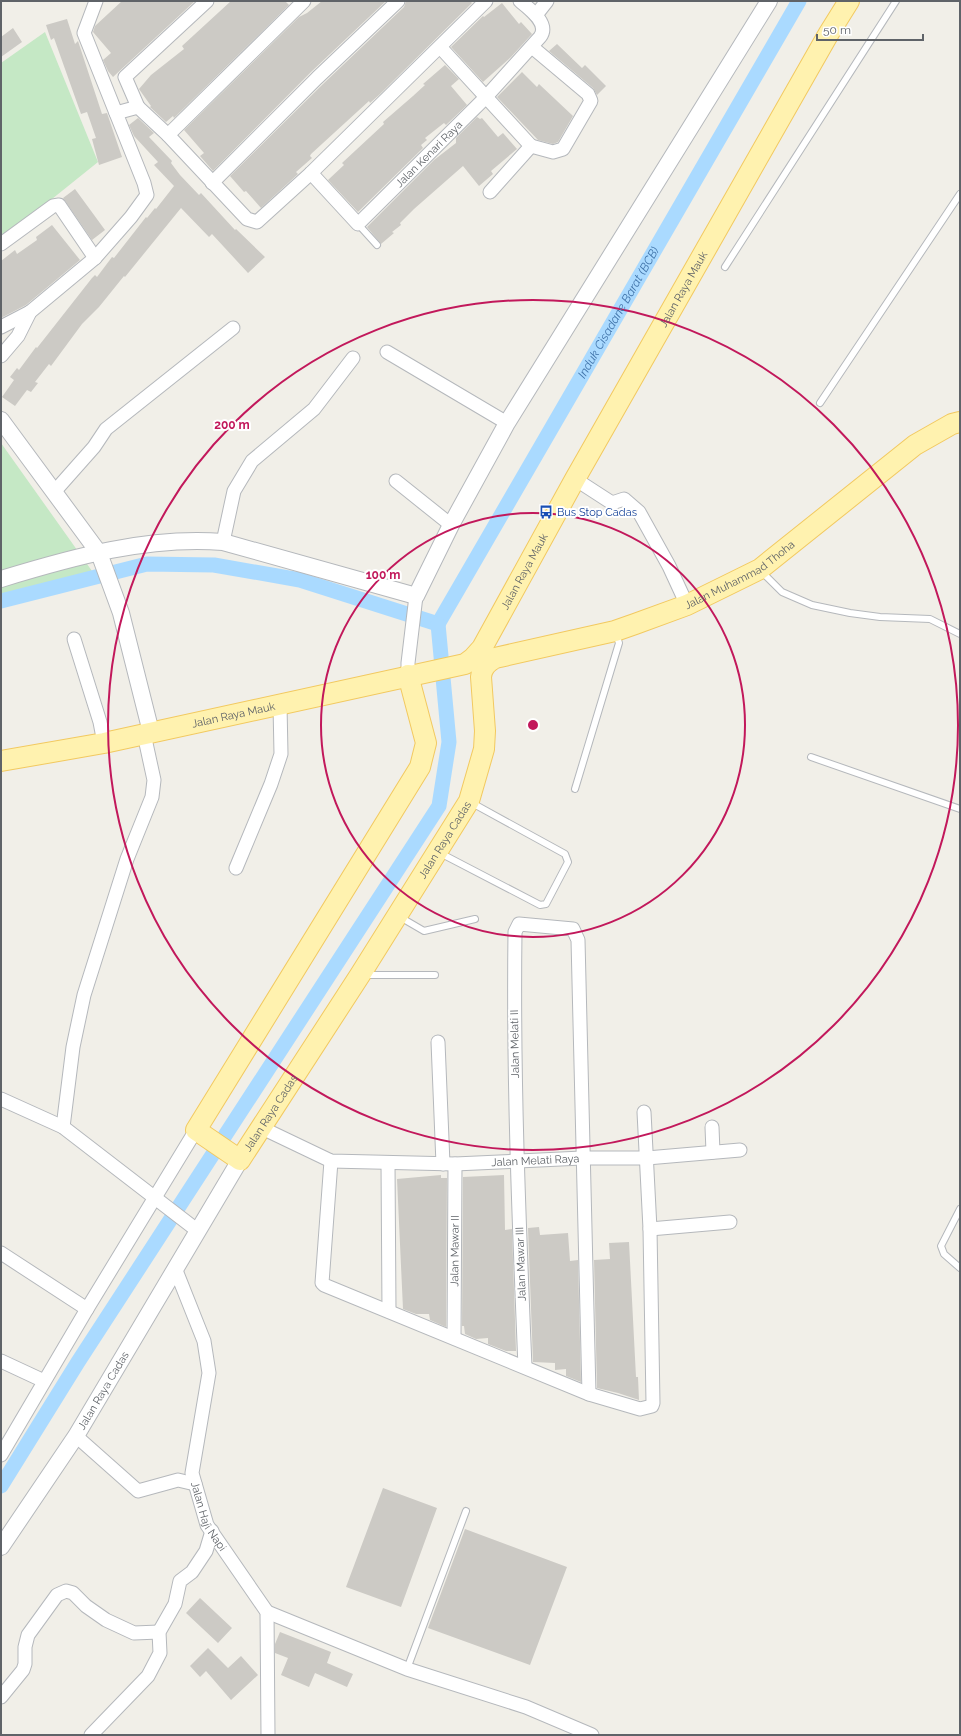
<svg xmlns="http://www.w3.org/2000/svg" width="961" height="1736" viewBox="0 0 961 1736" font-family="Raleway,sans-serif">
  <rect width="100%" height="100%" fill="#f1efe8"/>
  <path fill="#c5e8c5" d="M45,32L98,162L1,240V63Z
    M1,443L92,571L1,598Z"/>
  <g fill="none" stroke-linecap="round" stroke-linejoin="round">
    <g stroke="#aadaff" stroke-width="15">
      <path d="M1,601L147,564L214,565L300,580L438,624"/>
      <path id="s1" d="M438,624L799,1"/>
      <path d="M1,1486L78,1362L439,806L449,742L438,624"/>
    </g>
  </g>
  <path fill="#cccac5" d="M122,1H195L113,77L108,71L103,60L111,53L93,32L95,26Z
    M231,1H285L289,5L174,118L173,116L166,122L150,107L151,106L139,89L151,75L184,49L182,46Z
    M322,1H386L311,72L213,171L200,156L204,153L184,130L299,17L307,13Z
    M406,1H470L472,3L379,95L370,103L369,101L311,154L310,156L312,158L296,172L298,174L261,208L246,191L244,192L230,176L323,84L404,7Z
    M502,3L519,24L521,22L532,34L511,57L483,82L451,47L483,16L484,17Z
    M67,19L75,44L78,41L102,114L107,113L122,157L99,165L92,139L96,138L87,112L81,114L54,38L51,40L46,25Z
    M13,28L22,42L1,57V37Z
    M557,44L582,68L585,65L606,86L597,95L593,88L549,51Z
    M445,65L459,79L451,86L467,105L446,125L444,123L425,138L427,140L421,145L423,148L358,212L328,180L344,165L342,163L384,124L383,122L413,96L425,85L423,84Z
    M522,72L537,87L539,84L573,116L558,142L553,144L538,140L497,97Z
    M477,117L480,119L482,118L498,137L503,133L517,149L491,171L493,174L479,186L463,166L414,209L400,223L401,225L392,232L394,233L381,244L367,227L434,160L456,143V138Z
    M138,118L154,133L149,137L172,161L171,163L180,175L199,195L201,193L235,230L236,229L265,257L248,273L212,234L209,237L181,208L125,277L124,276L99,307L82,324L51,366L49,364L35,382L38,383L31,392L27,390L15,406L2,397L14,380L10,377L17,368L19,370L36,347L37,348L92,278L95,275L97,277L112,257L114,258L146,217L147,218L155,208L156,209L174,186L154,165L158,162L134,136L129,125Z
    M75,189L105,230L92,240L63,198Z
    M52,225L80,260L26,305L1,318V261L15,250L17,254L37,240L36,237Z
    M441,1175V1178H447L446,1327L430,1320L429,1314H416L403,1309L397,1179Z
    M504,1175L505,1230L512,1229L516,1351H506L488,1344V1338L476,1339L465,1334L464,1326H462L463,1177Z
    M539,1227L540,1235L568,1233L570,1261L578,1260L581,1382L566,1376V1369L555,1370V1363L533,1362L528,1228Z
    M629,1242L636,1377H638L639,1400L618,1393L597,1388L594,1260L610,1259L609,1243Z
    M383,1488L437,1508L401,1607L346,1587Z
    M465,1529L567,1567L530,1665L428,1628Z
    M200,1598L232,1628L218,1643L186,1613Z
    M280,1632L331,1652L327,1663L353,1674L347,1687L315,1673L309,1687L281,1675L288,1658L275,1653V1644Z
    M208,1648L228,1668L241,1656L258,1675L231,1700L206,1671L200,1677L190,1666Z"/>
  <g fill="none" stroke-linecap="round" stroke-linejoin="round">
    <g stroke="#b5b8bc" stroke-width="8">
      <path id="service" d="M358,224L377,245
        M725,267L896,1
        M820,403L960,194
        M761,571L782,592L812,605L850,613L880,617L930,619L960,634
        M811,757L960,809
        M575,789L619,643L616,634
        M440,853L540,905L546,904L568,862L565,854L472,803
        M400,917L424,931L475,919
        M365,975H435
        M960,1209L941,1246L944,1254L960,1268
        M407,1669L466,1511"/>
    </g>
    <g stroke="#b5b8bc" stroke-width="15">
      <g id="minor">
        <path d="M536,15L547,1"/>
        <path d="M441,48L531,146"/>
        <path d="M138,107L125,77L207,1"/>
        <path d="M116,113L138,107L168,135L247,219L257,222L311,173L486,1"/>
        <path d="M168,135L304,1"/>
        <path d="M531,146L553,152L563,149L591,101L588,94L532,47"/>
        <path id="s2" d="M311,173L358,224L485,98L540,37C550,24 530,9 520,1"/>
        <path d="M212,183L317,78L398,1"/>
        <path d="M490,192L531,146"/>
        <path d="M1,244L53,206L59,205L95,258"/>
        <path d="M1,327L30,312"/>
        <path d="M387,352L507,423"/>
        <path d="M1,356L18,336L30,312L95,258L131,217L147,195L144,183L84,33L96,1"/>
        <path d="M575,479L612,503L624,499L639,512L669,566L687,605"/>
        <path d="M396,481L451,525"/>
        <path d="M55,491L94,447L106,429L233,328"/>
        <path d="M223,542L234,491L252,461L314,409L353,358"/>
        <path d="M74,639L100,722L104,743"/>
        <path d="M408,675V663L416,596"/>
        <path d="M236,868L271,784L281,754L280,705"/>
        <path d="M438,1042L443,1164"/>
        <path d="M1,1099L63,1127L198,1231"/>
        <path d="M63,1127L73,1047L84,995L127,859L152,797L154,780L144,734"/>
        <path d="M712,1127L713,1152"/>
        <path id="s3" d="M262,1128L331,1161L455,1164L582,1158H647L740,1150"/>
        <path d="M331,1161L322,1283L324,1285L589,1394L640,1409L652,1406L653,1403L650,1229L644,1112"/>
        <path d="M388,1163L389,1311"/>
        <path d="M650,1229L730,1222"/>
        <path d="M1,1253L87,1309"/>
        <path id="s4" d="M175,1268L204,1341L209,1373L192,1473L207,1525L267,1612L268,1735"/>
        <path id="s5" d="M454,1338L455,1164"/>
        <path d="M1,1361L44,1381"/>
        <path d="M525,1367C519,1222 513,1077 515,932L519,924L573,929L578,940L589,1394"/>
        <path d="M76,1436L138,1491L178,1480L195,1484"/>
        <path d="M1,1455L87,1309L196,1130"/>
        <path d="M267,1612L407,1669L526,1707L592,1735"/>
        <path d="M1,1697L23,1670L25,1664V1647L28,1635L57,1595L66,1591L73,1593L86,1606L106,1620L134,1633L159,1632"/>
        <path d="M91,1735L148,1676L160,1653L159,1632L175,1604L180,1581L192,1572L206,1551L212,1531"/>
      </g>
    </g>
    <g stroke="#b5b8bc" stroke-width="18">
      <g id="tertiary">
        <path d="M1,420L99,553L121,613L151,732"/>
        <path d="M1,579C73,557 148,536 223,542L416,596L451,525L507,423L769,1"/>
        <path id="s6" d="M1,1547L76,1436L240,1160"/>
      </g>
    </g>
    <g stroke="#f2c960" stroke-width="22">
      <g id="primary">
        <path id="s7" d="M408,675L426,743L420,767L196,1130L240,1160L360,975L469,801L484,749L485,731L481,677C482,667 487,663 495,658L615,631L635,624L687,605L760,569L915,445L952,424L960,422"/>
        <path id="s8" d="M1,761L104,743L465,664L473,658L482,648L575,479L829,33L849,1"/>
      </g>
    </g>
    <use href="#service" stroke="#fff" stroke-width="6"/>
    <use href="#minor" stroke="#fff" stroke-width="13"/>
    <use href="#tertiary" stroke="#fff" stroke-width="16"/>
    <use href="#primary" stroke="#fff2af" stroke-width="20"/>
  </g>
  <g fill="none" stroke="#c2185b" stroke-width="2">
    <circle cx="533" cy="725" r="212"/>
    <circle cx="533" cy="725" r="425"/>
  </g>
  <defs>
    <g id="bus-bare" transform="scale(1.08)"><path d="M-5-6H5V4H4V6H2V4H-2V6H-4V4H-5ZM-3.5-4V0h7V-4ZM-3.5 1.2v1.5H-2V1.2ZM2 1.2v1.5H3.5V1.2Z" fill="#1a4fb4" stroke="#fff" stroke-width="2.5" paint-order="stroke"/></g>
  </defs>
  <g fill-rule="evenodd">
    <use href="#bus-bare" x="546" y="512"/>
  </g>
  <g text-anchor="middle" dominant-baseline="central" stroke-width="4" stroke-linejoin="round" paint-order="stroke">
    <g font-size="11" fill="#5f6368" stroke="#fff">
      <text stroke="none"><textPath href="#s2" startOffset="169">Jalan Kenari Raya</textPath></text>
      <text stroke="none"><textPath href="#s8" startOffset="909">Jalan Raya Mauk</textPath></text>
      <text stroke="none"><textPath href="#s8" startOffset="585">Jalan Raya Mauk</textPath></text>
      <text stroke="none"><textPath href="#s7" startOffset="1412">Jalan Muhammad Thoha</textPath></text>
      <text stroke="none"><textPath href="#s8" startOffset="237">Jalan Raya Mauk</textPath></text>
      <text stroke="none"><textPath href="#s7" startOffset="955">Jalan Raya Cadas</textPath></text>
      <text transform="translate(515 1044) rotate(-91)">Jalan Melati II</text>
      <text stroke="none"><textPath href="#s7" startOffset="631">Jalan Raya Cadas</textPath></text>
      <text stroke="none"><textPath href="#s3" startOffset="281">Jalan Melati Raya</textPath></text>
      <text stroke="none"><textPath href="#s5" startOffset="87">Jalan Mawar II</textPath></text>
      <text transform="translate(521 1264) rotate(-92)">Jalan Mawar III</text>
      <text stroke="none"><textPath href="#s6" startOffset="187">Jalan Raya Cadas</textPath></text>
      <text stroke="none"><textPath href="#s4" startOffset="259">Jalan Haji Napi</textPath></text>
    </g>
    <g font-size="11" fill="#164399" stroke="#fff" text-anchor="start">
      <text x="557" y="512">Bus Stop Cadas</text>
    </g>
    <g font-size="12" font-style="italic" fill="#4174aa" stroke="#fff">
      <text stroke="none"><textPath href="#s1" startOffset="360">Induk Cisadane Barat (BCB)</textPath></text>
    </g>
  </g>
  <circle cx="533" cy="725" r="6" fill="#c2185b" stroke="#fff" stroke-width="2"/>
  <g font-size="12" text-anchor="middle" font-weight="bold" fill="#c2185b" stroke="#fff" stroke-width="4" stroke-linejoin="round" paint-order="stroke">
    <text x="232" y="429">200 m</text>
    <text x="383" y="579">100 m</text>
  </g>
  <rect width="961" height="1736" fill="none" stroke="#5f6368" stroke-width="4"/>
  <path d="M817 34v6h106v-6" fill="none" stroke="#5f6368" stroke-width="2"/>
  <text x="823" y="34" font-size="12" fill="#5f6368" stroke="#ffffff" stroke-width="3" paint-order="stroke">50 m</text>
</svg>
